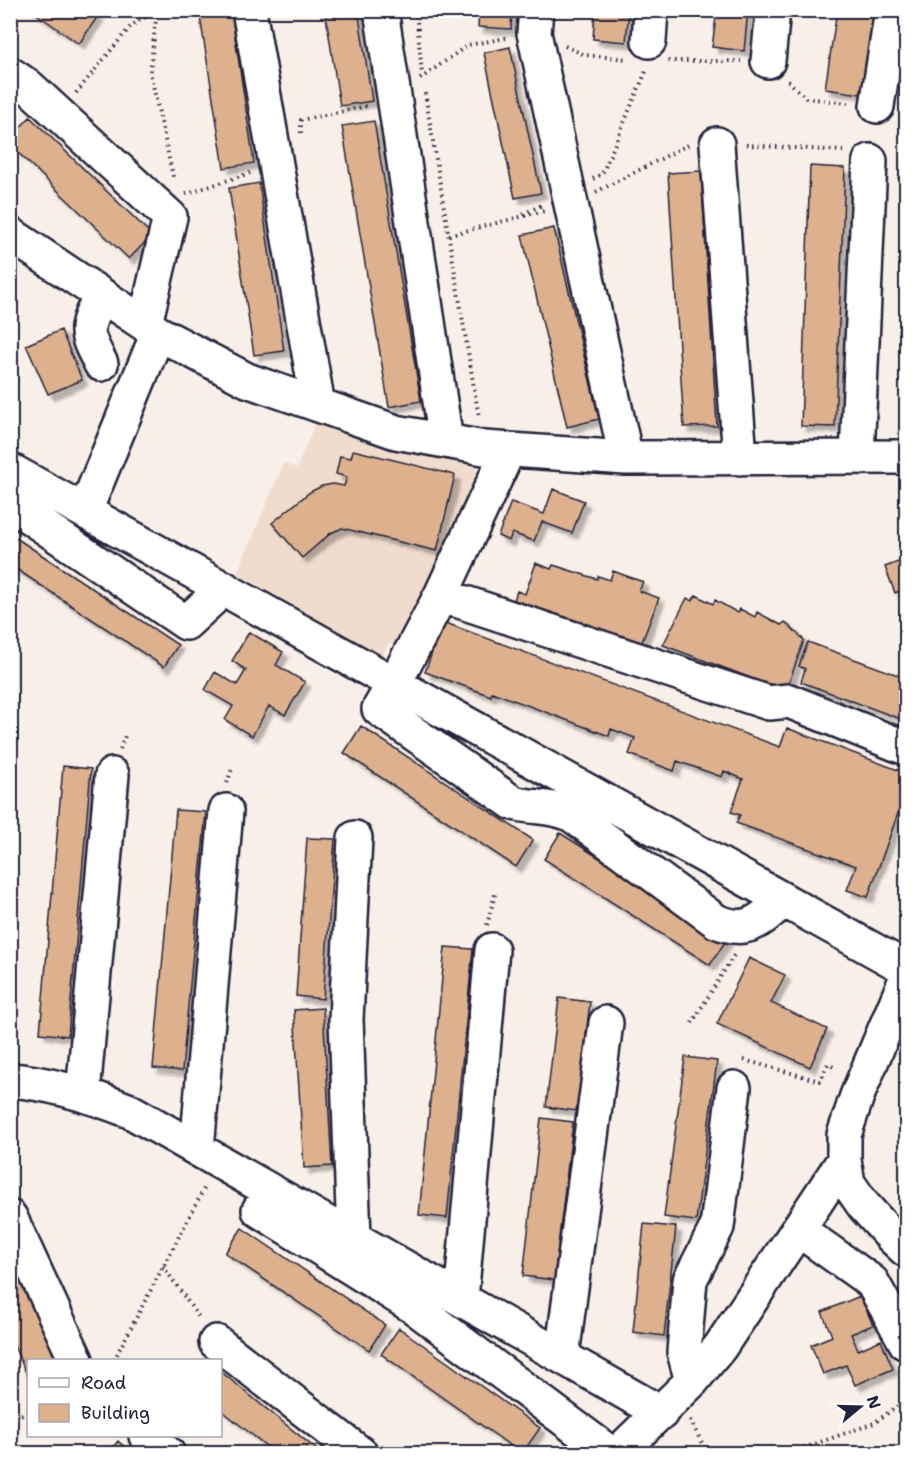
<svg xmlns="http://www.w3.org/2000/svg" width="917" height="1464" viewBox="0 0 917 1464" font-family="'Shantell Sans',sans-serif">
  <defs>
    <filter id="shadow"><feDropShadow dx="5.5" dy="5.5" stdDeviation="1.5" flood-color="#0004"/></filter>
  </defs>
  <rect width="100%" height="100%" fill="#f8efe8"/>
  <filter id="ink" filterUnits="userSpaceOnUse"><feTurbulence type="fractalNoise" baseFrequency=".0167" numOctaves="2"/><feDisplacementMap in="SourceGraphic" scale="12" xChannelSelector="R" yChannelSelector="G"/><feConvolveMatrix kernelMatrix="1 2 1 2 8 2 1 2 1" color-interpolation-filters="sRGB"/></filter>
  <g filter="url(#ink)">
    <path fill="#f0dccd" d="M315,423L393,447L478,464L449,557L402,650L389,643L382,656L237,573L284,463L297,468Z"/>
    <path fill="#ddb08e" stroke="#22223b" stroke-width="1.5" filter="url(#shadow)" d="M31,10H90L98,16L79,44Z
      M199,10H231L254,163L224,168Z
      M325,10H358L372,101L340,106Z
      M479,10H512L511,29L478,27Z
      M595,10H629L626,42L593,39Z
      M717,10H748L744,51L712,47Z
      M837,10H874L861,94L825,89Z
      M510,47L541,193L515,198L484,53Z
      M30,117L152,235L129,259L10,145V138Z
      M374,121L421,401L389,407L342,126Z
      M810,166L845,168L835,427L801,426Z
      M701,171L717,426L684,427L668,173Z
      M259,183L284,351L254,355L229,188Z
      M554,228L599,419L567,427L522,235Z
      M61,330L82,380L48,394L26,345Z
      M353,450L455,475L437,551L342,528L331,533L302,558L272,523L310,492L322,486L333,484L344,486L347,477L336,474L340,456L351,458Z
      M553,489L584,501L572,533L542,522L534,541L512,533L509,541L498,536L511,502L544,514Z
      M10,534L178,645L164,667L10,565Z
      M906,559V588L895,593L885,567Z
      M536,563L551,569L553,565L597,579L598,576L610,580L613,571L643,582L639,591L659,598L640,647L514,600L517,591L525,594Z
      M696,595L713,604L715,600L738,613L740,609L755,617L757,612L781,625L785,622L804,640L786,691L663,645L687,598L692,601Z
      M443,622L780,747L787,728L906,773V791L868,897L847,890L856,866L736,823L740,815L731,812L743,779L724,771L722,777L677,761L674,771L629,754L635,738L611,729L609,736L492,692L491,696L425,672Z
      M249,632L283,652L276,665L305,682L285,715L269,706L252,736L225,720L233,706L205,690L215,672L237,685L246,670L232,661Z
      M808,642L906,678V721L801,682L805,669L799,666Z
      M361,726L533,840L516,867L344,753Z
      M63,766L91,769L68,1036L40,1033Z
      M176,810L206,812L182,1071L153,1068Z
      M560,833L727,939L710,965L544,859Z
      M307,838L335,839L323,999L296,996Z
      M445,947L473,949L447,1218L419,1215Z
      M749,958L785,975L771,1003L827,1029L810,1067L717,1024Z
      M559,998L590,1002L577,1111L546,1107Z
      M323,1008L332,1166L304,1168L294,1010Z
      M685,1057L717,1061L696,1221L664,1217Z
      M541,1118L573,1122L554,1280L523,1276Z
      M644,1224L676,1227L664,1336L633,1332Z
      M242,1228L385,1325L369,1350L225,1253Z
      M10,1256L58,1360H28V1377L10,1337Z
      M860,1296L873,1325L851,1334L858,1350L881,1340L893,1369L855,1385L846,1365L823,1374L811,1345L832,1336L822,1312Z
      M399,1328L540,1428L522,1454L381,1354Z
      M220,1371L322,1454H276L220,1409Z
      M118,1441L132,1454H107Z"/>
    <g fill="none" stroke-linecap="round" stroke-linejoin="round">
      <g stroke="#22223b" stroke-width="38">
        <path id="minor" d="M249,10L318,405
          M381,10L446,441
          M536,10L534,33L626,458
          M649,41L651,10
          M768,61L773,10
          M10,74L28,86L170,217L145,324
          M877,106L892,10
          M717,144L740,458
          M10,234L158,333L247,380L396,432L484,448L626,458L906,457
          M101,295C84,330 83,330 101,364
          M857,457L870,161
          M10,470L906,968
          M10,509H18L186,623L224,588
          M85,511L158,333
          M441,595L769,703L789,701L906,748
          M402,669L441,595L503,462
          M395,682L379,709L513,803C532,808 555,806 572,815L716,921C749,935 760,920 784,900
          M906,979L857,1096L844,1135V1160L848,1183L864,1206L892,1237L906,1250
          M10,1080C52,1083 92,1096 130,1111L661,1413
          M83,1094L112,775
          M197,1149L226,811
          M259,1210L414,1307L611,1454
          M10,1217L76,1360
          M799,1230L872,1282L906,1343
          M354,1238L346,1019L355,838
          M461,1299L492,950
          M216,1342L361,1454
          M562,1356L606,1023
          M692,1381L684,1352L690,1280L717,1227L734,1088
          M146,1436L168,1454
          M617,1454L692,1381L720,1347L844,1160"/>
      </g>
      <path stroke="#22223b" stroke-width="4" stroke-dasharray="1.5 4.5" stroke-linecap="butt" d="M123,10L141,21
        M157,10L150,72L174,181
        M416,10L422,74
        M565,46L585,55L627,59
        M668,61H741
        M420,79L468,45L506,38
        M788,81L806,98L848,103
        M76,93L131,26L157,10
        M425,93L479,418
        M301,133V120L367,106
        M746,145L843,151
        M898,177L906,181
        M593,179L602,174L647,69
        M596,192L688,145
        M186,194L250,173
        M523,214L544,204
        M449,235L544,211
        M120,749L125,736
        M227,783L232,769
        M487,925L495,894
        M692,1023L734,955
        M744,1060L820,1081L828,1064L837,1069
        M163,1266L200,1319
        M114,1360L206,1185
        M10,1419L28,1412
        M690,1420L708,1454
        M787,1454L874,1423L906,1400"/>
      <use href="#minor" stroke="#fff" stroke-width="33"/>
    </g>
  </g>
  <rect width="917" height="1464" fill="none" stroke="#fff" stroke-width="36"/>
  <rect x="18" y="18" width="881" height="1428" fill="none" stroke="#22223b" stroke-width="2" filter="url(#ink)"/>
  <rect x="27" y="1359" width="195" height="78" fill="#ffffff" stroke="#a7a7b1" stroke-width="1.5"/>
  <rect x="39" y="1378" width="30" height="9" fill="#ffffff" stroke="#a7a7b1" stroke-width="1.5"/>
  <text x="81" y="1389" font-size="18" fill="#22223b">Road</text>
  <rect x="39" y="1404" width="30" height="18" fill="#ddb08e" stroke="#a7a7b1" stroke-width="1.5"/>
  <text x="81" y="1419" font-size="18" fill="#22223b">Building</text>
  <g transform="translate(860 1407) rotate(71)" stroke="#ffffff" stroke-width="4.5" paint-order="stroke">
  <path d="M0-4.5L10 22L0 15L-10 22Z" fill="#22223b"/>
  <text y="-9" font-size="16" font-weight="bold" text-anchor="middle" fill="#22223b">N</text>
  </g>
</svg>
